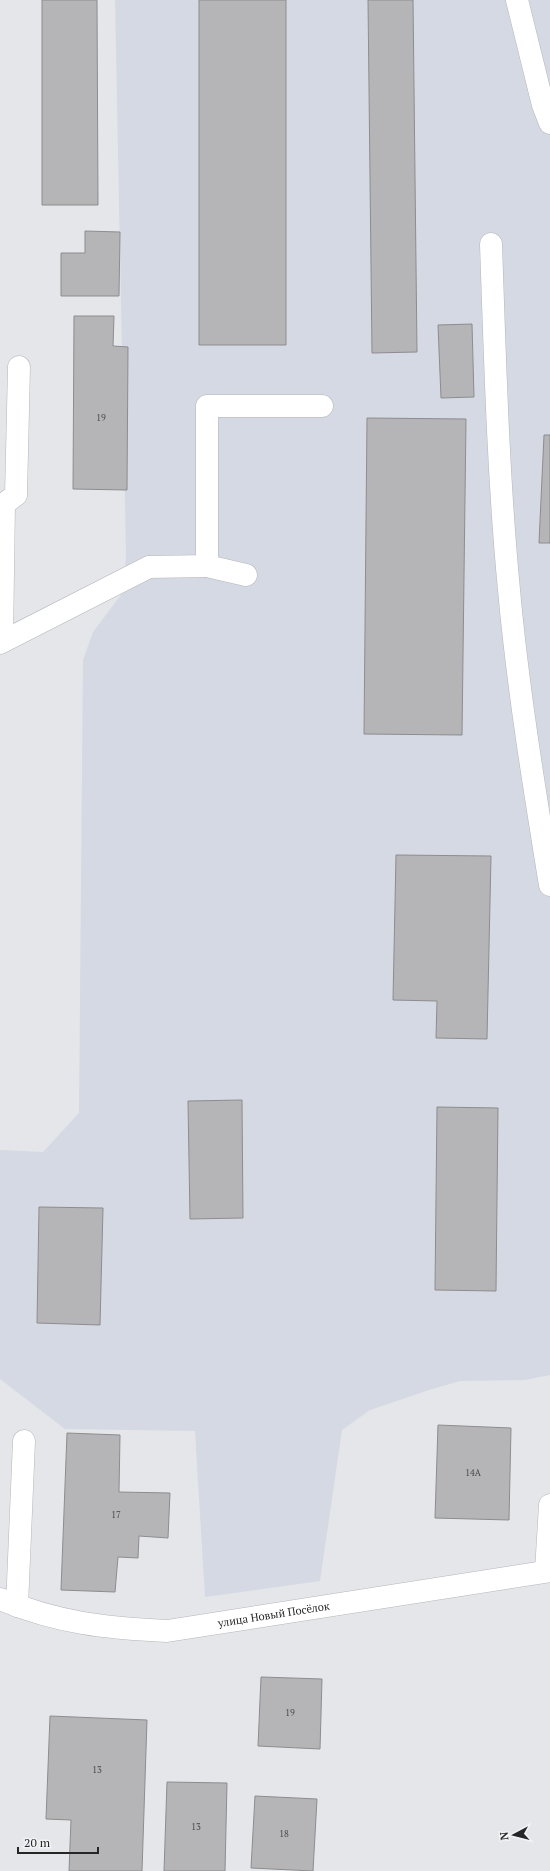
<svg xmlns="http://www.w3.org/2000/svg" width="550" height="1871" viewBox="0 0 550 1871" font-family="'PT Serif',serif">
  <rect width="100%" height="100%" fill="#e4e6e9"/>
  <path fill="#d5d9e3" d="M115,0H550V1375L525,1380L460,1381L429,1390L370,1410L342,1430L320,1581L205,1597L195,1431L65,1429L0,1379V1150L43,1152L79,1113L83,660L93,632L124,591L126,553Z"/>
  <path fill="#b5b5b8" stroke="#8d8d90" d="M42,0H97L98,205H42Z
    M199,0H286V345H199Z
    M368,0H413L417,352L372,353Z
    M85,231L120,232L119,296H61V253H85Z
    M74,316H114L113,346L128,347L127,490L73,489Z
    M472,324L474,397L441,398L438,325Z
    M367,418L466,419L462,735L364,734Z
    M544,435H550V543H539Z
    M396,855L491,856L487,1039L436,1038L437,1001L393,1000Z
    M242,1100L243,1218L190,1219L188,1101Z
    M437,1107L498,1108L496,1291L435,1290Z
    M39,1207L103,1208L100,1325L37,1323Z
    M438,1425L511,1428L509,1520L435,1518Z
    M67,1433L120,1435L119,1492L170,1493L168,1538L139,1536L138,1558L118,1557L115,1592L61,1590Z
    M261,1677L322,1679L320,1749L258,1746Z
    M50,1716L147,1720L142,1871H69L71,1820L46,1819Z
    M167,1782L227,1783L225,1871H164Z
    M255,1796L317,1799L313,1871L251,1868Z"/>
  <g fill="none" stroke-linecap="round" stroke-linejoin="round">
    <g stroke="#b5b6ba" stroke-width="23">
      <g id="minor">
        <path d="M517,0L543,105L550,123"/>
        <path d="M491,244C495,359 498,475 509,590C518,689 534,787 550,885"/>
        <path d="M207,566L246,575"/>
        <path d="M2,641L4,504L16,495L19,367"/>
        <path d="M0,643L149,567L207,566V406H322"/>
        <path d="M546,1571L550,1505"/>
        <path id="s1" d="M0,1599C58,1623 105,1628 167,1631L550,1571"/>
        <path d="M17,1606L24,1441"/>
      </g>
    </g>
    <use href="#minor" stroke="#fff" stroke-width="22"/>
  </g>
  <g text-anchor="middle" dominant-baseline="central" stroke-width="3.5" stroke-linejoin="round" paint-order="stroke">
    <g font-size="9" fill="#4a4a4b">
      <text x="101" y="418">19</text>
      <text x="473" y="1473">14А</text>
      <text x="116" y="1515">17</text>
      <text x="290" y="1713">19</text>
      <text x="97" y="1770">13</text>
      <text x="196" y="1827">13</text>
      <text x="284" y="1834">18</text>
    </g>
    <g font-size="11" fill="#262627" stroke="#f2f3f6">
      <text stroke="none"><textPath href="#s1" startOffset="279">улица Новый Посёлок</textPath></text>
    </g>
  </g>
  <g transform="translate(514 1835) rotate(263)" stroke="#f2f3f6" stroke-width="3" paint-order="stroke">
  <path d="M0-3L7 15L0 10L-7 15Z" fill="#262627"/>
  <text y="-6" font-size="11" font-weight="bold" text-anchor="middle" fill="#262627">N</text>
  </g>
  <path d="M18 1847v6h80v-6" fill="none" stroke="#262627" stroke-width="2"/>
  <text x="24" y="1847" font-size="12" fill="#262627" stroke="#f2f3f6" stroke-width="3" paint-order="stroke">20 m</text>
</svg>
